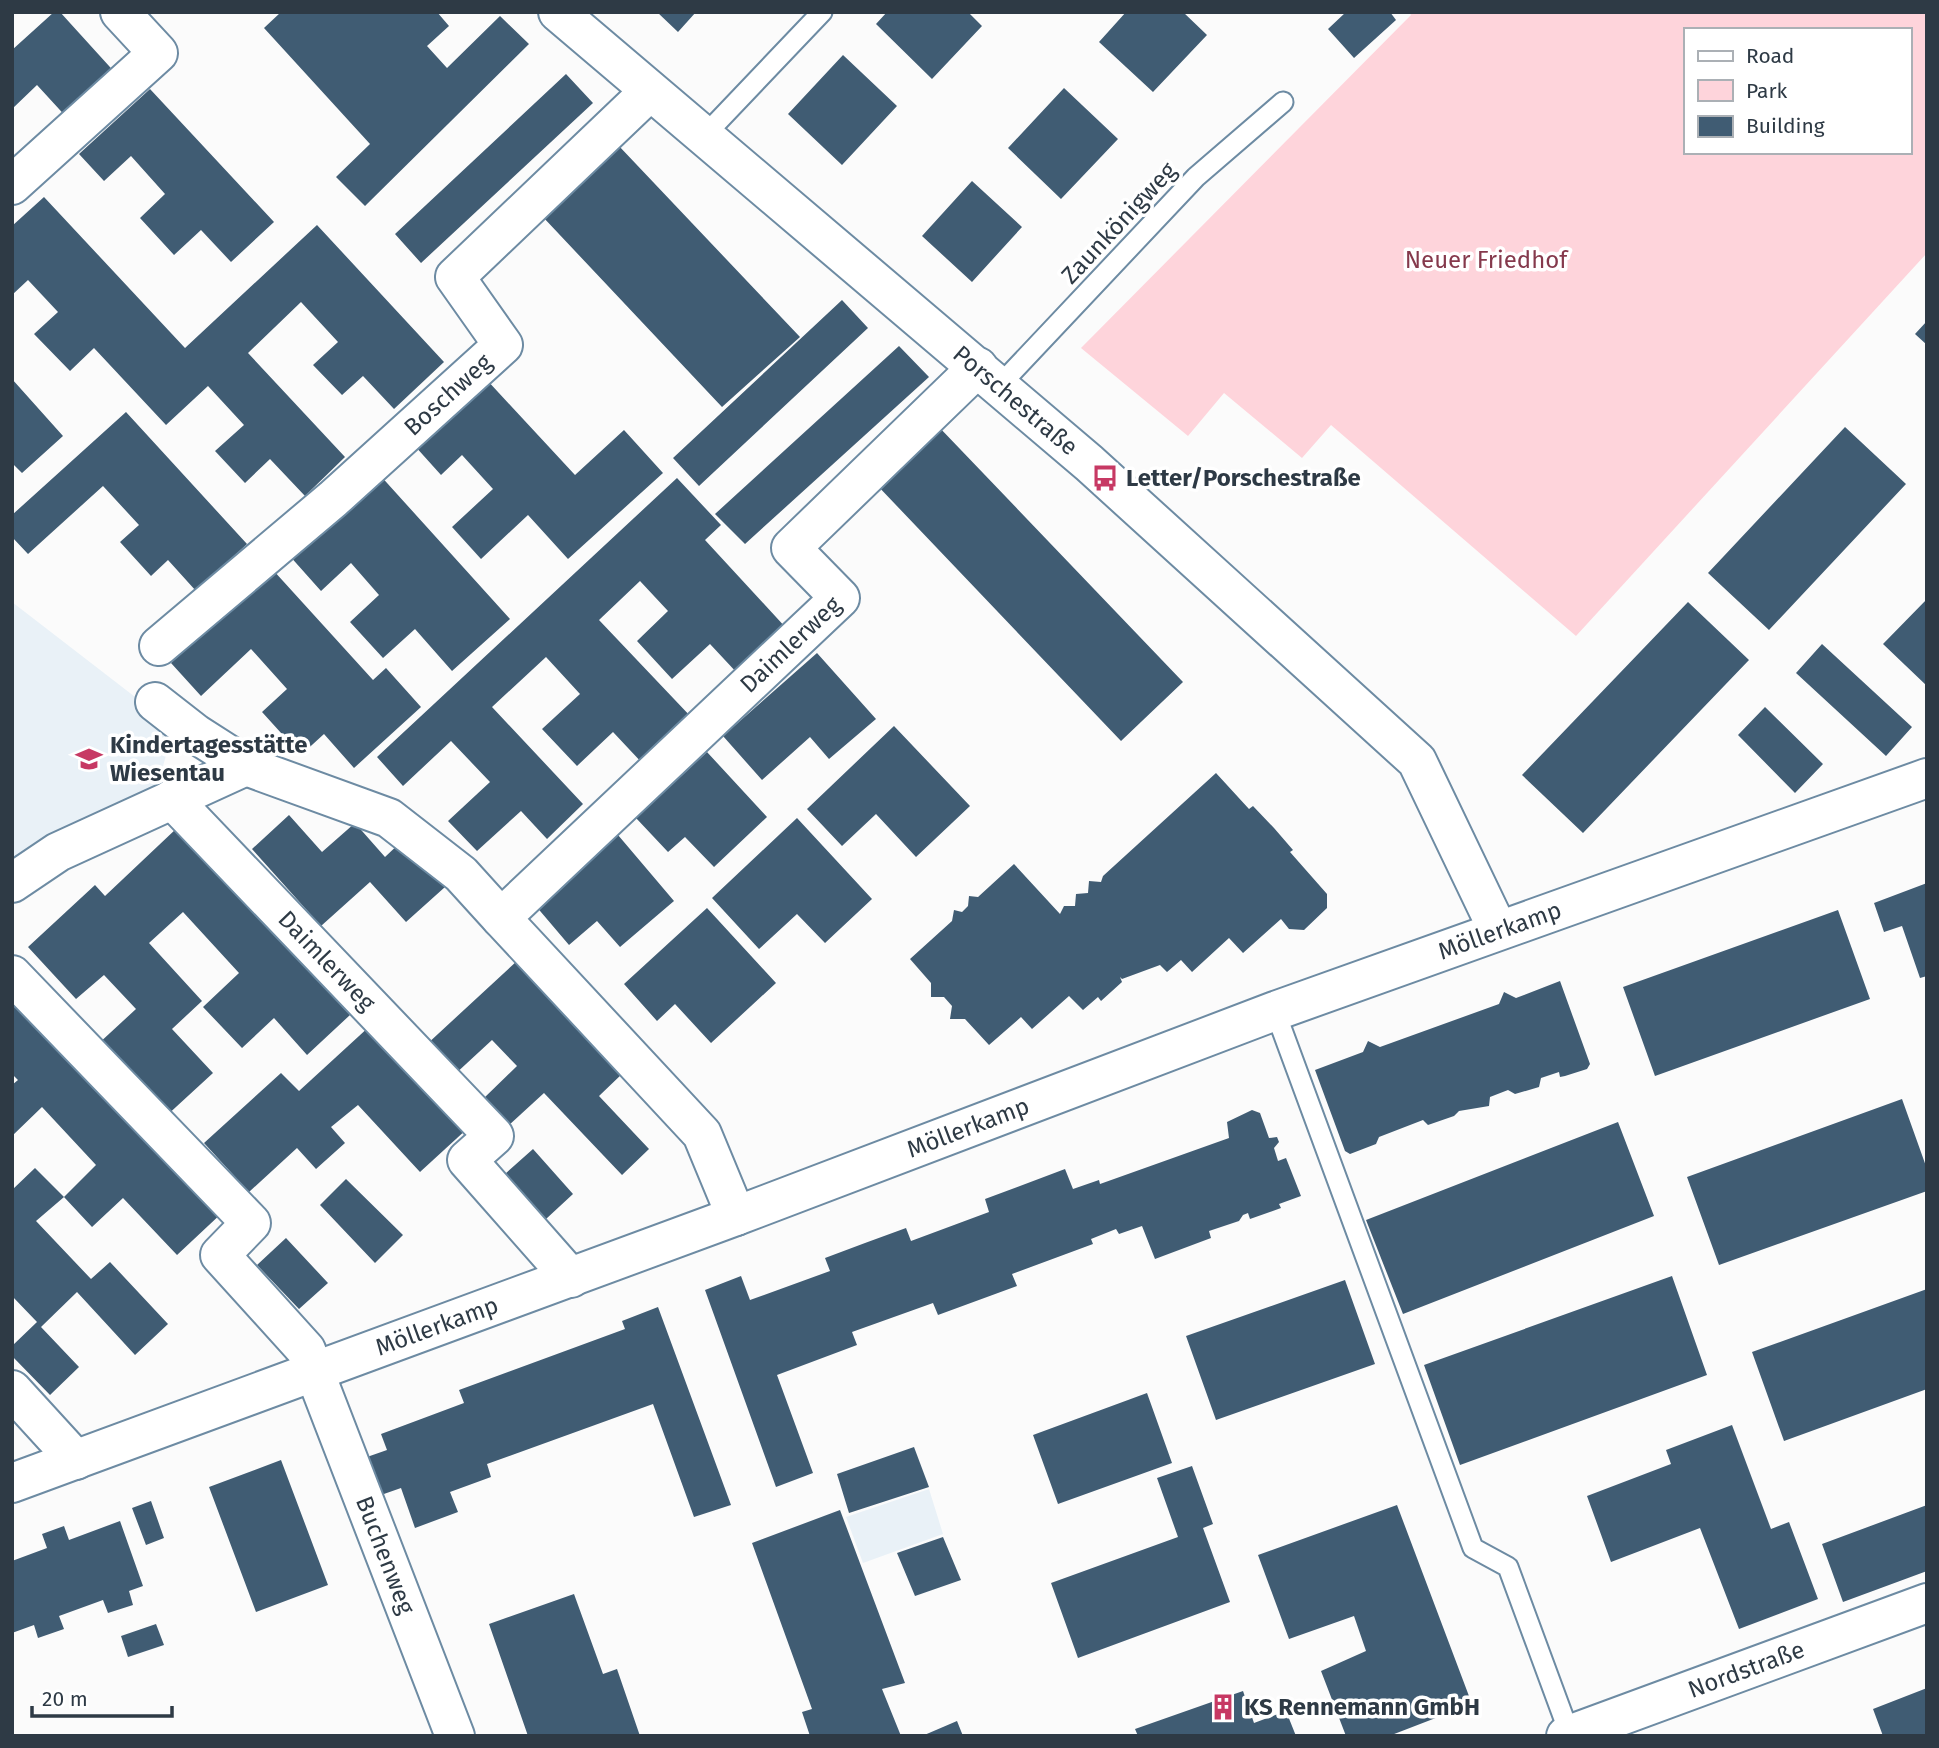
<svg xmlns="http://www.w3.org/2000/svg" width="1939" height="1748" viewBox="0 0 1939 1748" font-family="'Fira Sans',sans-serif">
  <rect width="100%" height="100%" fill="#fbfbfb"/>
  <path fill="#e9f1f7" d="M12,602L174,727L156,791L12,873Z
    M929,1489L943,1534L863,1563L846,1517Z"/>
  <path fill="#fed4db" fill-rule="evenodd" d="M1409,12H1927V253L1576,636L1331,425L1302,458L1224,393L1188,436L1081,348L1411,15ZM1685,30H1909V152H1685Z"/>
  <path fill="#405c73" d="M54,12H60L119,77L70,121L37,85L12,109V50Z
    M281,12H437L449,26L427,46L447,68L500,16L529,44L365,206L336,177L370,144L264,28Z
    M657,12H696L678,32Z
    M887,12H968L982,26L932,79L876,24Z
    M1126,12H1183L1207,35L1153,92L1099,42Z
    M1346,12H1390L1396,20L1354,58L1328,29Z
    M843,55L897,106L842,165L788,114Z
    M566,74L593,103L421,263L395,234Z
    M1064,88L1118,139L1061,199L1008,148Z
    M150,89L274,222L231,262L201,230L174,255L140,218L165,194L131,156L104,181L79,154Z
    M618,145L800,337L722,407L542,216Z
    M972,181L1022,227L972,282L922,236Z
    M44,197L185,348L317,225L444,362L394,409L363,376L342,395L313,365L338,342L301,302L248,353L345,457L305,496L270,459L245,483L215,451L244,425L208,386L166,425L94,348L70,371L34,334L58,312L28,280L12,295V226Z
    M842,300L868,328L699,486L673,458Z
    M1927,321V345L1915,334Z
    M899,346L929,377L745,544L715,514Z
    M12,379L63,436L22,473L12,463Z
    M486,379L575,475L624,430L663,473L568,559L528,515L481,559L452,527L493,489L462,455L441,475L414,445Z
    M126,412L247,544L196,591L168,560L151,576L120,542L139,525L103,486L28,554L12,537V515Z
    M937,425L1183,682L1121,741L875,483Z
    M1845,427L1906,484L1769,630L1708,573Z
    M378,473L510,619L452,671L415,629L383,658L350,622L379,595L351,563L321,591L288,554Z
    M677,478L721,525L705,540L787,629L738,674L710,644L672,679L637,641L668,611L640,581L599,620L693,719L644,765L613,732L577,766L542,729L580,694L546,657L492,707L583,804L547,839L521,811L477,851L448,821L490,782L451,741L403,786L377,757Z
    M273,570L373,680L386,668L421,707L354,768L324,734L301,755L262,712L287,689L251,649L201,696L171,663Z
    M1927,599V686L1883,644Z
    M1688,602L1749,660L1583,833L1522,775Z
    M1822,644L1912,727L1886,756L1796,673Z
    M817,653L876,719L829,759L810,737L762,780L723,736Z
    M1765,707L1823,764L1795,793L1738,735Z
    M894,726L970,806L916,857L876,814L842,846L807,809Z
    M707,752L767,817L714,867L685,837L668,852L636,818Z
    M1216,773L1249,809L1253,806L1274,828L1293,850L1290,852L1327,894V908L1304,930L1289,929L1281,919L1243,953L1229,938L1192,972L1181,960L1167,972L1160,965L1122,979L1120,977L1122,982L1101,1001L1098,997L1083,1010L1069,996L1032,1029L1021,1017L989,1045L965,1019H950L952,1006L944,997H931V983L910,959L952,921L954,910L962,912L968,906L969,896L978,897L1014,864L1060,914L1064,906H1075L1076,894L1088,893L1089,881L1101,882L1103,876Z
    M289,815L322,852L355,823L385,857L403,840L445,887L406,922L370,882L321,926L252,849Z
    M797,818L872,899L825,943L797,914L759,949L712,898Z
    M177,828L350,1015L307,1055L274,1018L242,1048L203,1007L239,973L183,912L149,943L202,1001L172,1029L213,1073L164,1118L97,1045L136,1009L104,975L76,999L28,947L95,885L105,896Z
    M618,835L674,901L620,947L597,921L569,945L535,905Z
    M1927,883V976L1920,978L1902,926L1884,932L1874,903Z
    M707,908L776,983L711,1043L675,1004L657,1021L624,984Z
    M1838,910L1870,999L1655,1076L1623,987Z
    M518,960L623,1073L599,1096L649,1149L622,1175L544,1093L508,1126L483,1099L517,1066L492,1040L453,1076L425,1046Z
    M1560,981L1590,1064L1587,1069L1565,1076L1560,1077L1559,1072L1541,1078L1539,1087L1515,1094L1508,1090L1490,1097L1489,1106L1459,1111L1454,1116L1428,1125L1423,1120L1379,1137L1376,1144L1350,1154L1345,1151L1315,1070L1363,1052L1368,1041L1380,1047L1499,1004L1504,992L1516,998Z
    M12,987L224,1211L177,1255L123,1198L92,1227L64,1197L96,1165L42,1107L12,1136V1085L18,1080L12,1074Z
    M371,1025L468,1128L420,1172L358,1105L331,1127L345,1143L316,1169L297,1148L249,1192L204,1143L281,1073L299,1091Z
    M1902,1099L1927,1169V1191L1719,1265L1687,1177Z
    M1252,1110L1260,1113L1269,1138L1277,1137L1279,1142L1274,1148L1278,1161L1286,1158L1301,1196L1279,1204L1281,1208L1250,1219L1248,1213L1243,1215L1239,1221L1209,1231L1211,1238L1155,1259L1142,1226L1119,1234L1116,1229L1091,1239L1093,1244L1012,1274L1017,1286L938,1315L933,1303L852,1332L857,1345L777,1375L813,1473L776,1487L705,1290L741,1276L750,1300L830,1271L825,1258L865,1243L906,1228L911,1241L989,1212L985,1199L1065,1169L1073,1189L1099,1180L1100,1184L1229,1138L1227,1122Z
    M1618,1122L1654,1216L1403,1314L1366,1220Z
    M533,1149L573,1194L546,1219L505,1174Z
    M35,1168L64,1197L36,1221L91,1279L110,1262L168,1324L135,1355L77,1292L41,1327L79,1367L50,1395L12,1356V1346L37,1322L12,1296V1190Z
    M346,1179L403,1235L375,1263L320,1205Z
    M286,1238L328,1283L299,1309L257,1265Z
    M1672,1276L1707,1375L1460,1465L1424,1365Z
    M1345,1280L1375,1364L1216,1420L1186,1336Z
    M1927,1289V1389L1784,1441L1752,1352Z
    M658,1307L731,1505L694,1517L653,1404L487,1464L491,1477L450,1492L458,1512L415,1528L401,1488L381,1495L367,1457L387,1450L381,1434L464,1403L459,1390L625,1329L622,1321Z
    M1147,1393L1172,1463L1058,1504L1033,1435Z
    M1732,1425L1771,1529L1789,1522L1818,1599L1739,1629L1700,1528L1611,1562L1587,1496L1671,1464L1666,1450Z
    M914,1447L929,1487L849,1513L837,1474Z
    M281,1460L328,1585L256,1612L209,1487Z
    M1192,1466L1213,1524L1203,1528L1230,1602L1078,1658L1051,1583L1178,1537L1157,1478Z
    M151,1501L164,1538L146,1545L132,1508Z
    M1397,1505L1472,1704L1389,1736H1346L1321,1671L1366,1651L1354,1616L1289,1639L1258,1555Z
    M1927,1505V1571L1843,1602L1822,1544Z
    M840,1510L905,1683L882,1689L901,1736H810L802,1712L812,1709L752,1543Z
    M120,1521L143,1586L129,1591L133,1605L108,1613L103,1600L59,1616L64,1629L38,1638L34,1625L12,1633V1561L47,1548L42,1534L64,1526L69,1540Z
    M943,1537L961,1580L915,1596L897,1553Z
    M574,1594L603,1674L617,1669L640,1736H528L489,1624Z
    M156,1624L164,1645L128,1657L121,1636Z
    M1927,1688V1736H1883L1873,1709Z
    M1243,1691L1254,1723L1286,1711L1296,1736H1138L1135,1729Z
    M957,1721L963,1736H922Z"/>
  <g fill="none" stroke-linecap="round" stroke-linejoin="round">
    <g stroke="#6d8ba3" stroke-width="23">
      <path id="service" d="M704,136L822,12
        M998,387L1196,177L1283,102
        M1275,1011L1473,1548L1508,1567L1570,1735"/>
    </g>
    <g stroke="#6d8ba3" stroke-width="42">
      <g id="minor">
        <path id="s1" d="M558,12L1089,463L1417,761L1498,930"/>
        <path d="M12,185L158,53L120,12"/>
        <path id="s2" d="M159,646L333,499L503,345L455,277L650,91"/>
        <path d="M155,702L196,734L246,766L389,818L461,874L501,918"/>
        <path id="s3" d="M172,799L494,1136L467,1160L571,1278"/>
        <path d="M12,883L58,852L246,766"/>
        <path id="s4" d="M12,975L251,1223L220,1255L306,1350L455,1736"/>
        <path id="s5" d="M736,1216L702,1134L501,918L840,598L791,548L978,367"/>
        <path d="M12,1390L76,1460"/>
        <path id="s6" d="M12,1483L736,1216L1275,1011L1927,778"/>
        <path id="s7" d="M1566,1736L1927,1603"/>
      </g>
    </g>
    <use href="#service" stroke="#fff" stroke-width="19"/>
    <use href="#minor" stroke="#fff" stroke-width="38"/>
  </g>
  <defs>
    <g id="bus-bare" transform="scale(2.1)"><path d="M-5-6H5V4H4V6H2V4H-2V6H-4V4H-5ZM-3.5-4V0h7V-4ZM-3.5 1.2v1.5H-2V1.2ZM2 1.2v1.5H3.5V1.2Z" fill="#c73964" stroke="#fff" stroke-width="2.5" paint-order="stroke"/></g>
    <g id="school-bare" transform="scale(2.1)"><path d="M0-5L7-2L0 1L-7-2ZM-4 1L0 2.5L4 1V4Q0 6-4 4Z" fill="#c73964" stroke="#fff" stroke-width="2.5" paint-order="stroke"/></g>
    <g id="building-bare" transform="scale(2.1)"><path d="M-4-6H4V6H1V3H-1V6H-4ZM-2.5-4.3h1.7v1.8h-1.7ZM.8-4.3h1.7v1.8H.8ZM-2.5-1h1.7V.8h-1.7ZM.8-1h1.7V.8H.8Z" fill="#c73964" stroke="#fff" stroke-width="2.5" paint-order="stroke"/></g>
  </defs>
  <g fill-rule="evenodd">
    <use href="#bus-bare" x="1105" y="478"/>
    <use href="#school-bare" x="89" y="759"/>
    <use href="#building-bare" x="1223" y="1707"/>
  </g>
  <g text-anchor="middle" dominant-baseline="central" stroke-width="7" stroke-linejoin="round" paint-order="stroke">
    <g font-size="24" fill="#2e3a45" stroke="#fff">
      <text transform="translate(1119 223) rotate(-47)">Zaunkönigweg</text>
      <text stroke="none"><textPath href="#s2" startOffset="383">Boschweg</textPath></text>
      <text stroke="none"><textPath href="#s1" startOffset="600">Porschestraße</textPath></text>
      <text stroke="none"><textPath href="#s5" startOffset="782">Daimlerweg</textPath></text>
      <text stroke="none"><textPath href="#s6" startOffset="1587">Möllerkamp</textPath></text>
      <text stroke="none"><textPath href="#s3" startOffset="224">Daimlerweg</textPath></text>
      <text stroke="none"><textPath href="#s6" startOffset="1020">Möllerkamp</textPath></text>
      <text stroke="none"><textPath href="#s6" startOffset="453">Möllerkamp</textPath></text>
      <text stroke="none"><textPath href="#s4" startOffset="737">Buchenweg</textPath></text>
      <text stroke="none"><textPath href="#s7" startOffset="192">Nordstraße</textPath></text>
    </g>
    <g font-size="24" fill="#85394c" stroke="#fff">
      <text x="1486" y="260">Neuer Friedhof</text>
    </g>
    <g font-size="24" font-weight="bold" fill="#2e3a45" stroke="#fff" text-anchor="start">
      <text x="1126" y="478">Letter/Porschestraße</text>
      <text x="110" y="745">Kindertagesstätte<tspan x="110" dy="28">Wiesentau</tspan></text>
      <text x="1244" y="1707">KS Rennemann GmbH</text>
    </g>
  </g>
  <rect width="1939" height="1748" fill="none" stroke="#2e3a45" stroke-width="28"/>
  <rect x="1684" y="28" width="228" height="126" fill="#ffffff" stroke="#abb0b5" stroke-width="2"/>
  <rect x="1698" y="51" width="35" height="10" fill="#ffffff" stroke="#abb0b5" stroke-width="2"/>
  <text x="1746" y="63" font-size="21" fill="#2e3a45">Road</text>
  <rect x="1698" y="80" width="35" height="21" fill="#fed4db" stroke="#abb0b5" stroke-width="2"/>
  <text x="1746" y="98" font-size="21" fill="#2e3a45">Park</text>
  <rect x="1698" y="116" width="35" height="21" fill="#405c73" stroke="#abb0b5" stroke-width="2"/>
  <text x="1746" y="133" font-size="21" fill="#2e3a45">Building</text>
  <path d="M32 1706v10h140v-10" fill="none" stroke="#2e3a45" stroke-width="3.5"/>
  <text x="42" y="1706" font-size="21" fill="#2e3a45" stroke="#ffffff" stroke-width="5" paint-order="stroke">20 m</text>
</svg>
